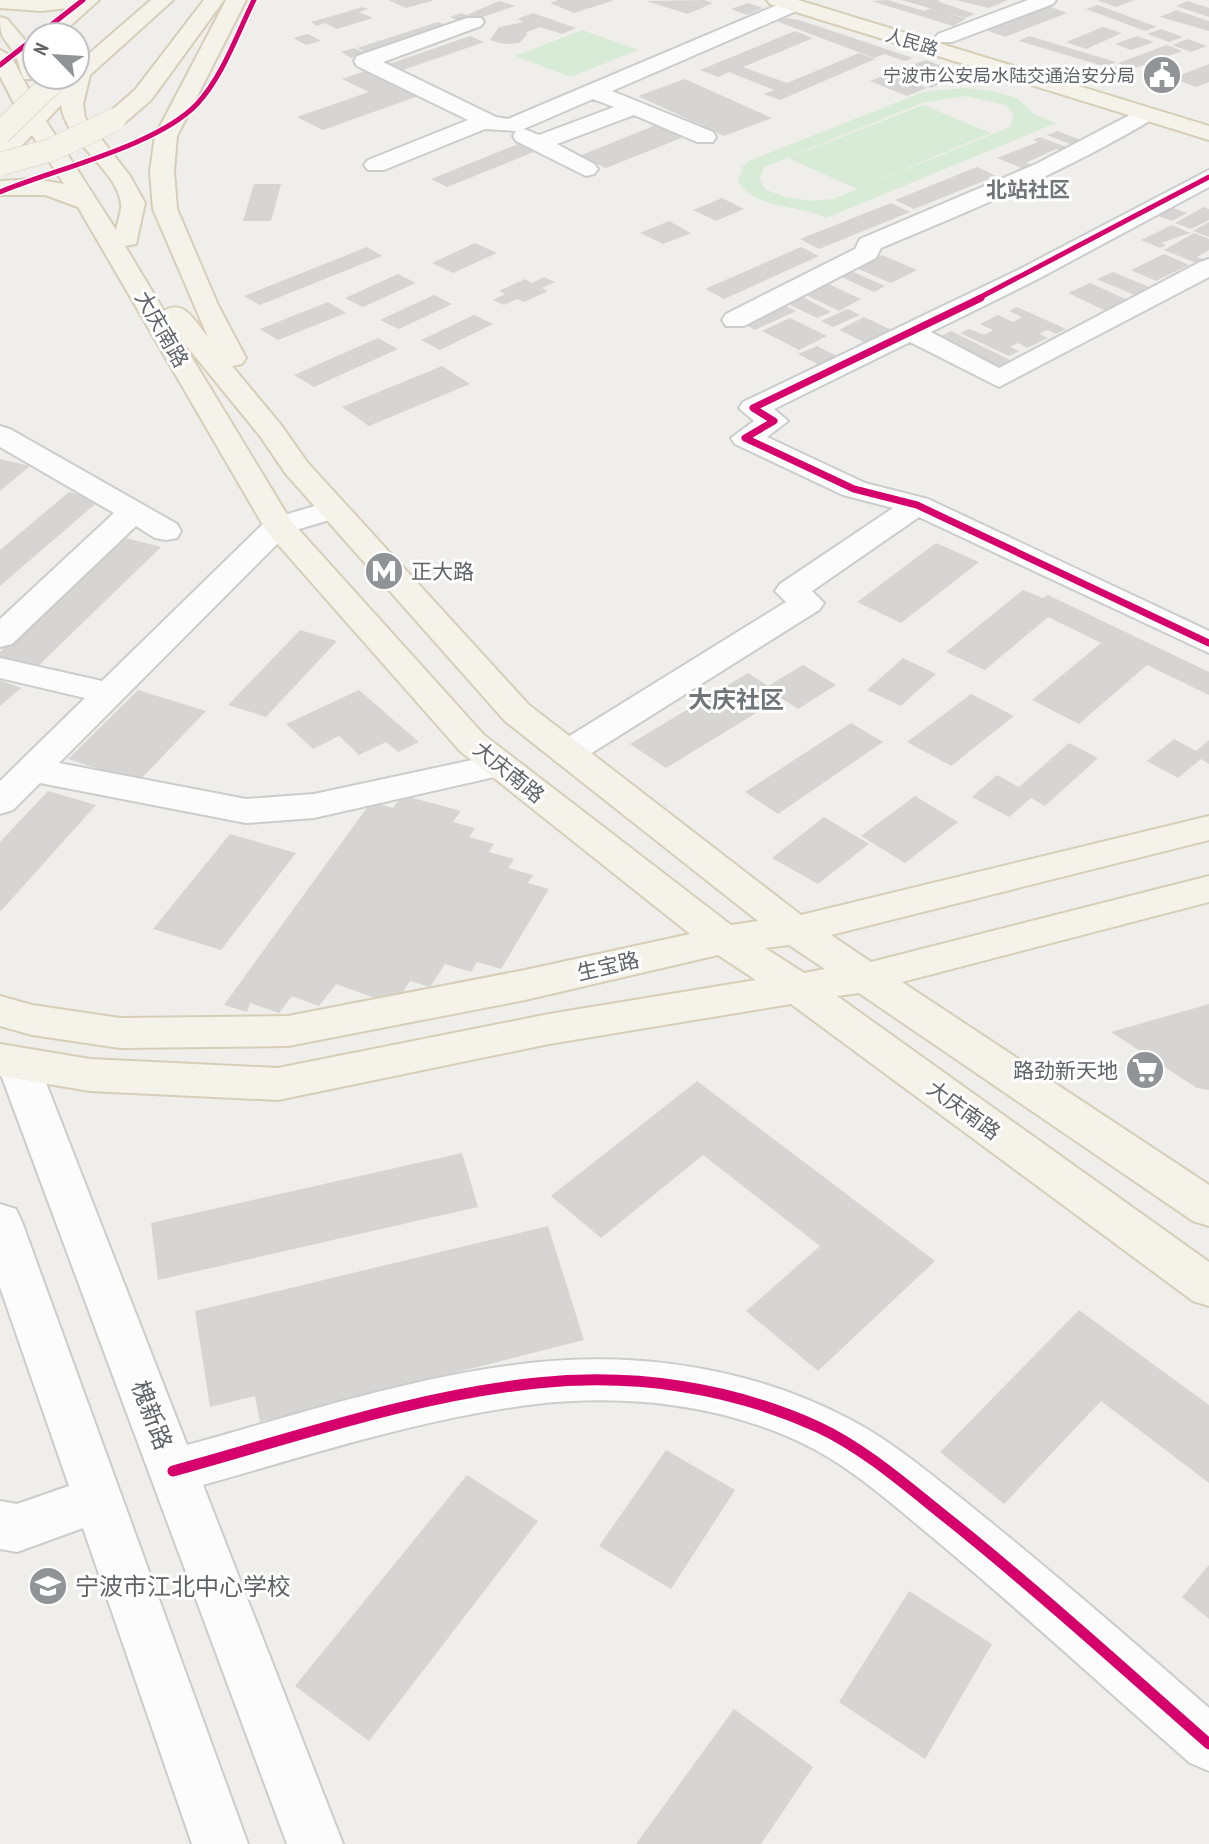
<svg xmlns="http://www.w3.org/2000/svg" width="1209" height="1844" viewBox="0 0 1209 1844" font-family="'PT Sans Narrow','Noto Sans SC',sans-serif">
  <rect width="100%" height="100%" fill="#efeeea"/>
  <path fill="#d8ebd6" fill-rule="evenodd" d="M582,30L638,50L571,77L515,56Z
    M963,88L993,91L1017,98L1034,114L1056,123L826,218C798,204 759,211 738,182L743,166L751,160L923,92ZM966,96L1005,105L1014,115L1010,127L833,199L811,201L786,197L766,190L759,179L764,167L922,103Z
    M923,105L991,133L857,189L788,158Z"/>
  <path fill="#d6d5d3" d="M388,0H432V1L406,8Z
    M558,0H612V1L574,13L550,3Z
    M704,0L713,3L688,14L646,1Z
    M888,0L924,11L931,8L966,19L953,26L871,1Z
    M901,0H940L937,1L975,14L965,18Z
    M955,0H1008L989,8Z
    M1097,0H1135L1116,7Z
    M499,1L515,6L465,23L450,17L461,13L467,15Z
    M1187,1L1209,8V17L1176,6Z
    M748,3L763,8L747,15L731,9Z
    M1098,5L1157,27L1145,31L1086,9Z
    M1048,6L1067,13L1005,37L986,30Z
    M363,7L368,9L359,12L373,18L337,29L325,23L317,26L311,22Z
    M1176,10L1209,21V31L1160,17Z
    M533,13L576,28L562,34L540,27L525,33L528,34L519,43L503,44L490,40L499,27L524,22L517,19Z
    M786,18L799,20L913,58L905,61L884,54L874,58L776,21Z
    M438,22L451,27L370,54L357,48Z
    M1103,27L1122,33L1086,49L1066,42Z
    M1161,29L1183,37L1169,42L1147,34Z
    M795,31L813,38L743,67L787,83L859,53L875,59L780,100L763,94L774,90L729,72L718,77L700,70Z
    M308,34L321,41L306,45L293,38Z
    M470,36L484,42L403,70L389,64Z
    M1029,36L1116,62L1110,65L1135,72L1130,74L1019,41Z
    M1137,36L1154,42L1131,50L1115,44Z
    M1188,39L1207,46L1191,52L1172,45Z
    M1167,45L1182,51L1133,69L1118,63Z
    M354,48L365,53L351,58L341,52Z
    M926,60L963,74L948,80L911,65Z
    M1209,64V82L1196,87L1173,78Z
    M908,66L920,71L904,77L892,72Z
    M371,69L424,94L323,130L297,117L369,92L342,79Z
    M890,73L927,88L907,96L870,81Z
    M935,77L946,81L931,88L919,83Z
    M685,79L772,118L724,136L638,96Z
    M661,123L689,135L606,168L579,156Z
    M1057,131L1084,141L1075,146L1047,135Z
    M1040,137L1069,148L1062,151L1056,149L1026,163L1032,165L1024,169L997,158L1038,142L1033,140Z
    M518,144L534,152L447,187L431,179Z
    M977,167L996,176L914,209L895,200Z
    M254,184H281L271,221H243Z
    M722,198L744,209L716,221L693,210Z
    M891,203L910,212L819,249L800,239Z
    M1162,204L1187,213L1172,221L1147,212Z
    M1204,207L1209,209V220L1191,229L1175,223Z
    M669,221L691,233L663,244L640,233Z
    M1209,222V237L1193,231Z
    M1172,225L1190,233L1161,243L1166,245L1160,248L1141,240Z
    M1194,233L1209,239V250L1197,257L1209,262L1203,266L1164,250Z
    M475,243L497,253L453,273L432,263Z
    M367,247L382,256L260,305L244,296Z
    M801,247L819,256L724,299L705,289Z
    M1164,254L1189,265L1156,281L1131,270Z
    M882,255L917,270L891,283L856,268Z
    M851,271L885,286L874,292L839,276Z
    M1113,272L1154,289L1139,297L1097,279Z
    M398,274L416,283L363,307L345,298Z
    M544,277L555,282L542,288L548,291L524,302L517,299L504,305L493,300L505,294L499,291L525,279L532,283Z
    M824,282L861,299L839,311L802,293Z
    M1090,283L1130,301L1108,312L1068,293Z
    M434,295L452,304L399,329L380,320Z
    M799,295L831,312L817,318L784,302Z
    M328,302L346,313L278,340L260,329Z
    M782,304L796,311L755,330L742,323Z
    M1017,307L1066,329L1056,334L1047,330L1039,334L1048,338L1027,348L1018,343L1010,347L1019,351L1009,356L960,333L969,329L984,335L993,330L980,324L998,315L1013,322L1022,317L1009,311Z
    M848,309L860,315L833,327L821,321Z
    M474,315L493,324L440,350L421,340Z
    M864,317L898,333L872,346L839,330Z
    M790,318L827,336L799,350L762,331Z
    M951,331L1010,360L996,367L937,338Z
    M378,338L398,349L314,387L294,375Z
    M817,346L845,360L827,369L798,354Z
    M442,366L470,384L369,426L342,407Z
    M0,459L30,466L0,491Z
    M69,492L100,500L0,586V550Z
    M122,537L161,547L35,669L0,659V652Z
    M936,543L979,562L901,623L857,602Z
    M1023,590L1043,598L1048,595L1209,672V695L1147,665L1079,724L1032,700L1101,643L1048,617L985,670L946,652Z
    M300,630L337,641L266,717L228,705Z
    M903,658L936,674L901,706L867,690Z
    M803,665L836,685L798,709L781,698L666,768L630,744L748,673L768,686Z
    M0,680L21,688L0,706Z
    M138,690L206,711L138,782L68,759Z
    M359,690L419,742L398,752L386,742L359,755L339,736L313,749L286,724Z
    M971,694L1014,716L951,766L907,742Z
    M851,723L883,742L778,814L745,792Z
    M1174,739L1196,751L1209,740V764L1201,759L1178,778L1147,761Z
    M1069,743L1098,758L1045,806L1031,798L1009,817L972,797L997,775L1019,787Z
    M48,791L96,805L0,912V842Z
    M402,795L461,811L453,822L475,828L469,837L494,844L489,852L514,859L508,868L533,875L528,883L549,889L501,969L477,962L471,972L445,964L430,987L410,981L399,998L372,997L336,984L319,1006L292,996L279,1013L250,1003L247,1012L224,1005L371,802L393,808Z
    M915,796L958,822L905,863L861,836Z
    M824,817L869,844L818,884L772,858Z
    M230,834L296,853L221,950L153,929Z
    M1209,1004V1090L1197,1088L1111,1032Z
    M697,1081L935,1261L818,1371L746,1311L820,1246L703,1155L601,1238L551,1196Z
    M462,1153L478,1207L158,1280L151,1223Z
    M548,1226L584,1340L260,1422L255,1396L210,1407L195,1311Z
    M1079,1310L1209,1405V1483L1101,1401L1004,1504L940,1452Z
    M666,1450L735,1490L671,1589L599,1546Z
    M467,1475L538,1521L369,1741L295,1686Z
    M1209,1565V1619L1182,1597Z
    M909,1591L992,1644L925,1759L839,1702Z
    M734,1709L813,1767L761,1844H636Z"/>
  <g fill="none" stroke-linecap="round" stroke-linejoin="round">
    <g stroke="#cbcccc" stroke-width="4">
      <path id="minor" d="M1028,0H1056L1053,4L952,42H938L935,38L938,34Z
        M787,1H801L804,5L801,9L612,91L713,132L716,137L713,142H697L634,115L557,144L594,164L598,169L594,174L586,176L516,141L513,136L516,131L485,129L384,170H368L364,165L368,160L468,120L357,66L354,61L357,56L467,18H481L484,22L481,26L383,62L496,117L508,119ZM593,99L614,107L539,135L524,129L519,131Z
        M1145,107L1156,114L1153,119C1066,171 974,209 881,248L876,258L744,326H726L722,320L726,314L855,249L860,239L1036,164Z
        M1209,170V187L1036,280L931,332L999,368L1200,262L1209,259V277L999,387L910,342L774,409L788,421L767,437L865,483L928,499L1209,631V653L919,517L812,591L824,603L819,610L579,761L567,764L555,761L549,753L555,745L786,602L775,591L780,584L893,508L843,495L735,444L731,438L754,421L739,408L743,402L1018,270Z
        M0,426L10,429L177,524L181,531L177,538L166,540L155,538L136,526L12,644L0,647V619L114,513L0,447Z
        M332,501L343,504L347,510L343,516L289,532L59,763L246,799L314,794L500,754L512,757L518,765L512,773L314,818L246,823L40,783L13,810L0,814V781L85,698L0,678V658L102,681L267,520Z
        M18,1049L33,1054L39,1065L187,1445C303,1413 419,1374 539,1362C645,1352 756,1369 851,1420C895,1443 934,1477 972,1507C1053,1572 1131,1640 1209,1708V1771L1190,1763C1104,1688 1020,1610 932,1537C891,1503 849,1465 800,1442C719,1404 625,1394 536,1404C422,1418 313,1454 203,1485L343,1844H287L0,1072L3,1054Z
        M0,1204L16,1209L22,1222L248,1844H192L83,1528L17,1552L0,1549V1501L17,1504L69,1486L0,1287Z"/>
    </g>
    <g stroke="#d7ceb8" stroke-width="4">
      <path id="major" d="M0,0H99L60,35H38L68,8L41,11L0,8Z
        M151,0H173L90,75L83,104L85,118L130,176L145,203L136,244L125,246L164,311C184,298 196,323 208,337L153,209L150,171L155,136L226,0H246L177,136L174,171L177,209L218,305L246,358L242,364L232,366L281,425L307,462L529,705L801,915L1209,816V840L831,935L871,962L1209,876V902L902,982L1209,1185V1226L1193,1221L859,993L837,996L1209,1262V1306L1193,1301L791,1004L549,1044L278,1100L90,1091L0,1076V1044L90,1059L278,1068L549,1014L756,980L718,955L525,1000L288,1046L120,1048L32,1035L0,1026V996L32,1005L120,1018L288,1016L525,970L690,934L460,751L267,532L78,207L45,195H0V181L34,179L64,184L32,135L8,160L0,162V142L22,119L0,76V50L11,56L37,105L64,77H77V64ZM61,105C66,143 116,168 121,203C122,211 117,223 116,230L46,121ZM180,338L260,436L286,474L505,721L758,921L731,925L484,735L291,521ZM789,945L825,969L804,973L765,948Z
        M204,0H224L151,100L122,125H106L103,120L106,115L135,90Z
        M767,0H798L1209,126V140L770,4Z
        M0,17L7,19L35,52V77L40,79H24C20,72 20,65 16,57C7,37 0,44 0,17Z"/>
    </g>
    <use href="#minor" fill="#fdfcfc" fill-rule="evenodd"/>
    <use href="#major" fill="#f4f2e9" fill-rule="evenodd"/>
    <g stroke="#d7ceb8" stroke-width="24" stroke-linecap="butt">
      <path id="major-bridge" d="M0,133L58,77
        M0,164L51,150L114,120"/>
    </g>
    <use href="#major-bridge" stroke="#f4f2e9" stroke-width="23"/>
    <g stroke="#fff" stroke-width="8">
      <path id="cycleway-far2" d="M0,65L83,0
        M0,192C55,169 157,146 197,104C223,76 237,34 254,0
        M977,299L1209,177"/>
    </g>
    <g stroke="#fff" stroke-width="10">
      <path id="cycleway-far1" d="M981,298L753,408L774,421L745,438L854,489L917,505L1209,643"/>
    </g>
    <g stroke="#fff" stroke-width="16">
      <path id="cycleway" d="M173,1471C293,1438 413,1396 537,1383C633,1373 730,1387 818,1427C867,1450 909,1488 952,1522C1040,1593 1124,1669 1209,1744"/>
    </g>
    <use href="#cycleway-far2" stroke="#d6006c" stroke-width="5"/>
    <use href="#cycleway-far1" stroke="#d6006c" stroke-width="7"/>
    <use href="#cycleway" stroke="#d6006c" stroke-width="11"/>
  </g>
  <defs>
    <g id="civic-disc" transform="scale(2.0125)"><circle r="9.5" fill="#919496" stroke="#fff"/><path d="M-.6-6.5H3V-4.5H.6V-3L4-1V1h2V6H-6V1h2V-1L-.6-3ZM-1.2 2.5V6h2.4V2.5Z" fill="#fff"/></g>
    <g id="metro-disc" transform="scale(2.0125)"><circle r="9.5" fill="#919496" stroke="#fff"/><path d="M-5.5 5V-5H-3L0 0L3-5H5.5V5H3V-.5L0 4L-3-.5V5Z" fill="#fff"/></g>
    <g id="supermarket-disc" transform="scale(2.0125)"><circle r="9.5" fill="#919496" stroke="#fff"/><path d="M-6-5.5h2.5l.6 2H6L4.5 2H-2.5L-4.4-4H-6ZM-1.5 3.2a1.3 1.3 0 1 0 .1 0ZM3 3.2a1.3 1.3 0 1 0 .1 0Z" fill="#fff"/></g>
    <g id="school-disc" transform="scale(2.0125)"><circle r="9.5" fill="#919496" stroke="#fff"/><path d="M0-5L7-2L0 1L-7-2ZM-4 1L0 2.5L4 1V4Q0 6-4 4Z" fill="#fff"/></g>
  </defs>
  <g fill-rule="evenodd">
    <use href="#civic-disc" x="1162" y="75"/>
    <use href="#metro-disc" x="384" y="571"/>
    <use href="#supermarket-disc" x="1145" y="1070"/>
    <use href="#school-disc" x="48" y="1586"/>
  </g>
  <g text-anchor="middle" dominant-baseline="central" stroke-width="6" stroke-linejoin="round" paint-order="stroke">
    <g font-size="18" fill="#5f6368" stroke="#fff">
      <text transform="translate(912 42) rotate(17)">人民路</text>
    </g>
    <g font-size="18" fill="#5f6368" stroke="#fff" text-anchor="end">
      <text x="1135" y="75">宁波市公安局水陆交通治安分局</text>
    </g>
    <g font-size="21" font-weight="bold" fill="#70757a" stroke="#fff">
      <text x="1028" y="189">北站社区</text>
    </g>
    <g font-size="21" fill="#5f6368" stroke="#fff">
      <text transform="translate(162 329) rotate(60)">大庆南路</text>
      <text transform="translate(509 772) rotate(39)">大庆南路</text>
      <text transform="translate(608 966) rotate(-13)">生宝路</text>
      <text transform="translate(964 1110) rotate(36)">大庆南路</text>
    </g>
    <g font-size="21" fill="#5f6368" stroke="#fff" text-anchor="start">
      <text x="411" y="571">正大路</text>
      <text x="1118" y="1070" text-anchor="end">路劲新天地</text>
    </g>
    <g font-size="24" font-weight="bold" fill="#70757a" stroke="#fff">
      <text x="736" y="699">大庆社区</text>
    </g>
    <g font-size="24" fill="#5f6368" stroke="#fff">
      <text transform="translate(152 1415) rotate(69)">槐新路</text>
    </g>
    <g font-size="24" fill="#5f6368" stroke="#fff" text-anchor="start">
      <text x="75" y="1586">宁波市江北中心学校</text>
    </g>
  </g>
  <g transform="translate(56 56) rotate(295)"><circle r="33" fill="#ffffff" stroke="#bfc1c3" stroke-width="2"/>
  <path d="M0-5L12 26L0 18L-12 26Z" fill="#919496"/>
  <text y="-10" font-size="19" font-weight="bold" text-anchor="middle" fill="#5f6368">N</text>
  </g>
</svg>
